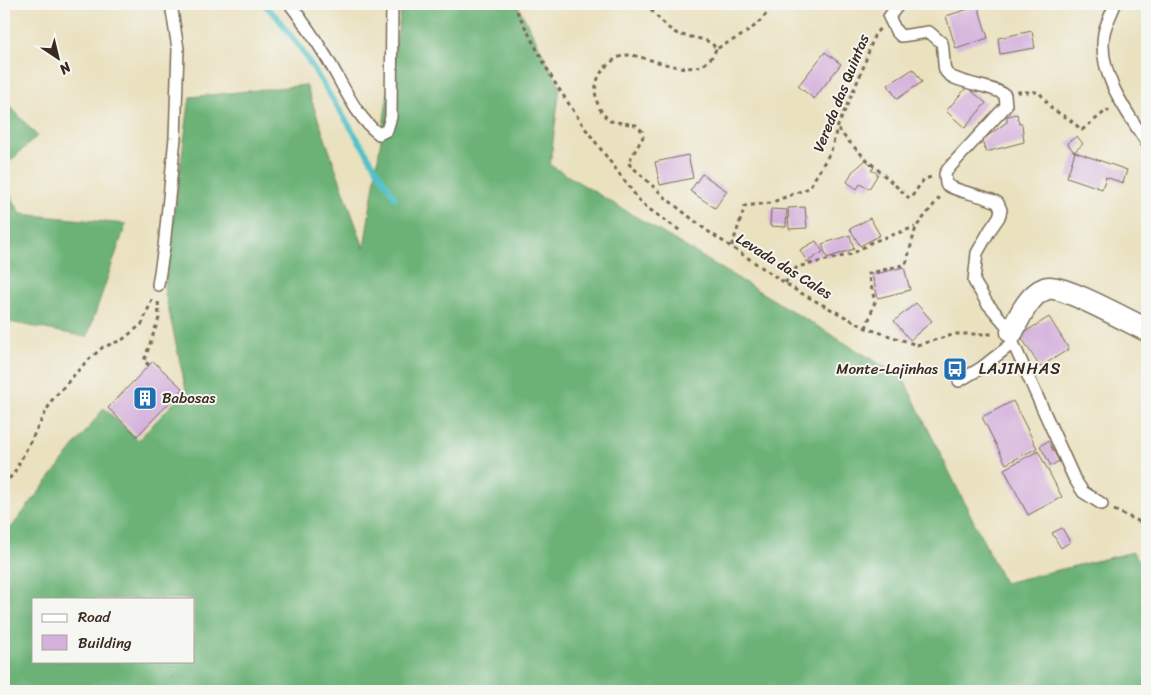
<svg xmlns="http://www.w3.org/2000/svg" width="1151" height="695" viewBox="0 0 1151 695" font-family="Sriracha,sans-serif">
  <rect width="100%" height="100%" fill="#f6f6f2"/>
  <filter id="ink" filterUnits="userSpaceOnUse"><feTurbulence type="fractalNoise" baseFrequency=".02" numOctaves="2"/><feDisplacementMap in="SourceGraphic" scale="10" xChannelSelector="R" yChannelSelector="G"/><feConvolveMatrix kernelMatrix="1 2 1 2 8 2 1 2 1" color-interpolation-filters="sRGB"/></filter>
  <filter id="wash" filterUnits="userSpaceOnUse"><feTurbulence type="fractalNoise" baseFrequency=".0096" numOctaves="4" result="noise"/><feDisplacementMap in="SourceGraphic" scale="20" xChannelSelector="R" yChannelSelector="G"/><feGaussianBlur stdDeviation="1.12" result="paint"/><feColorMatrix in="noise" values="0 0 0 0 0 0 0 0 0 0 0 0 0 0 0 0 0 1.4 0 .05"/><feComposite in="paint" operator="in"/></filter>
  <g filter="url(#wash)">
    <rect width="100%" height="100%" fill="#eae1bf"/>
    <path fill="#6cb277" stroke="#546e4a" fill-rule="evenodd" d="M402,4H517L560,86L550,165L903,378L1004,583L1133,552L1147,571V691H4V555L7,533L104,408L138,440L186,390L164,288L190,97L306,85L364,248ZM34,599H194V661H34Z
      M4,99L37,136L4,167Z
      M4,184L21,214L126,224L87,337L4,321Z"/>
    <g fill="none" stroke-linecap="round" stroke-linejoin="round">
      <path stroke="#53c1c8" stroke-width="5.5" d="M263,4L276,16L301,49L395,198"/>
    </g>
    <g id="blocks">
      <path fill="#d4b0db" d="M978,6L988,38L956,49L946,16Z
        M1032,31L1035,48L1000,54L998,38Z
        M825,52L841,64L814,99L798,86Z
        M913,69L922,82L897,99L888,85Z
        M967,87L986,103L965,128L946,111Z
        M1017,114L1019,124H1022L1024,142L986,152L982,140L1007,122V116Z
        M1077,136L1083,144L1074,152L1067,143Z
        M1075,152L1127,170L1123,183L1106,177L1102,189L1067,177Z
        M688,155L693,178L660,185L655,162Z
        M866,160L874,168L871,170L878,174L869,189L860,184L857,189L847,182L852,172Z
        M702,174L727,191L715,208L690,191Z
        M805,207L807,228L789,229L788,208Z
        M771,209L787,210L786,227L770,226Z
        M870,218L880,235L860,246L850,229Z
        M850,235L854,249L827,258L822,244Z
        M816,241L823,252L807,262L800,250Z
        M904,267L910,290L878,298L872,275Z
        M916,303L932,321L910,340L894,321Z
        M1049,317L1069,349L1040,367L1020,335Z
        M153,361L183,389L137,436L108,408Z
        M1013,401L1037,448L1006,464L982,417Z
        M1048,441L1059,461L1051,466L1040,446Z
        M1038,451L1062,497L1028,515L1004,469Z
        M1062,528L1070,542L1061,548L1052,533Z"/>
    </g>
  </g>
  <g filter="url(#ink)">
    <use href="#blocks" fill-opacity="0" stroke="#786a56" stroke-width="1"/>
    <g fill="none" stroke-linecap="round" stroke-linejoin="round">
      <g stroke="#786a56" stroke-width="14">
        <path id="service" d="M290,4C302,20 314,37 325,55C341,80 355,117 379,134L387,130L391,117L392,4
          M899,4L889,17L896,31L901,36L929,32L942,43C944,52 943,62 945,70C949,83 993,85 1005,95L1006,106L948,169L945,174L946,184C957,193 983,194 998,203L1001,210L999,217L990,230L977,253L974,281L987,303L1012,332L1013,343L1074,478L1083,492L1102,504
          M1115,4C1112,13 1106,23 1104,33C1097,73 1127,112 1147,143
          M158,285L164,247L175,138L178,49L171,4
          M959,381L981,368L1013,343"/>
      </g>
      <g stroke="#786a56" stroke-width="25">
        <path id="minor" d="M1012,332C1019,317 1030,292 1048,288C1063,285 1130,322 1147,330"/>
      </g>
      <path stroke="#786a56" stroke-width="3" stroke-dasharray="4 4" stroke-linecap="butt" d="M513,4L553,80L585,128L642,204L682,232
        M646,4C654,13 663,25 674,32C686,39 710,36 716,49C746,33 753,32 774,4
        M716,49C702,86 654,57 629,55C622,55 617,58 611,62C591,77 590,104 610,121L636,125L642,131L643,137L628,163L667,199L706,230L797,291L866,328L917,345L956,334H994
        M1017,92H1039L1052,109L1069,119L1082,130L1107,110L1109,112
        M838,129C859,155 886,176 910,199L924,179L932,177
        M732,246L745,206L770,203L809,188L831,151L837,128L862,71L874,36L880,28
        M785,283L797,267L852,254L872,242L915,227
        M866,328L875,302L868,274L906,264L916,227L940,197
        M149,365L144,361L159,318L158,299
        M4,485L14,473L52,400L85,363L103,347L122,340L142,324L153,297
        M1114,510L1147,525"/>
      <use href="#service" stroke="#fff" stroke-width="11"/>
      <use href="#minor" stroke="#fff" stroke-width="22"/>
    </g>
  </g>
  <defs>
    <g id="bus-square" transform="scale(1.25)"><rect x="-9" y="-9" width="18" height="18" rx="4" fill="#1f6fb2" stroke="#f6f6f2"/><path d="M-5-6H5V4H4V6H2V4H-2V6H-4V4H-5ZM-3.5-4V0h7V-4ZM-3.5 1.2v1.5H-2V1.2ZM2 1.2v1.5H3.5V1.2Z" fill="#fff"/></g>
    <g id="building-square" transform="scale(1.25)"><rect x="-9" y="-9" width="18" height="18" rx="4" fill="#1f6fb2" stroke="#f6f6f2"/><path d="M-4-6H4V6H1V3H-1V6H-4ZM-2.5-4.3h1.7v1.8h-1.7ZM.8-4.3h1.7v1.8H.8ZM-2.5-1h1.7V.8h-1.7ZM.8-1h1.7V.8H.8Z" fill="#fff"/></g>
  </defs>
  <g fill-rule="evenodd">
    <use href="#bus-square" x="955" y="369"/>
    <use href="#building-square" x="145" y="398"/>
  </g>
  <g text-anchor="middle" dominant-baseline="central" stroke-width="4" stroke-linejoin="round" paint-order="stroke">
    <g font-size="15" fill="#3b2a1e" stroke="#f6f6f2">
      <text transform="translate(841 93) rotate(-68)">Vereda das Quintas</text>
      <text transform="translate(784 266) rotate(32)">Levada das Cales</text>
    </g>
    <g font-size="15" fill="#3b2a1e" stroke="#f6f6f2" text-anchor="end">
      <text x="938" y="369">Monte-Lajinhas</text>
      <text x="162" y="398" text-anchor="start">Babosas</text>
    </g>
    <g font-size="16" letter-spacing="1" fill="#3b2a1e" stroke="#f6f6f2">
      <text x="1020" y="368">LAJINHAS</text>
    </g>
  </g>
  <rect width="1151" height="695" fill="none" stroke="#f6f6f2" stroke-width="20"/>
  <rect x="32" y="598" width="162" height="65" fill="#f6f6f2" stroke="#aba49d"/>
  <rect x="42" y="614" width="25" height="8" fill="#ffffff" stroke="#aba49d"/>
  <text x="78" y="622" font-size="15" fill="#3b2a1e">Road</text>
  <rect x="42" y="635" width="25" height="15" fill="#d4b0db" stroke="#aba49d"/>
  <text x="78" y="648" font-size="15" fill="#3b2a1e">Building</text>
  <g transform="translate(58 58) rotate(145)" stroke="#f6f6f2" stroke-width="4" paint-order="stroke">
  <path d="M0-4L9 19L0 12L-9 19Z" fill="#3b2a1e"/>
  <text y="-8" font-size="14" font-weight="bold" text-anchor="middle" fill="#3b2a1e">N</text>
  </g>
</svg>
